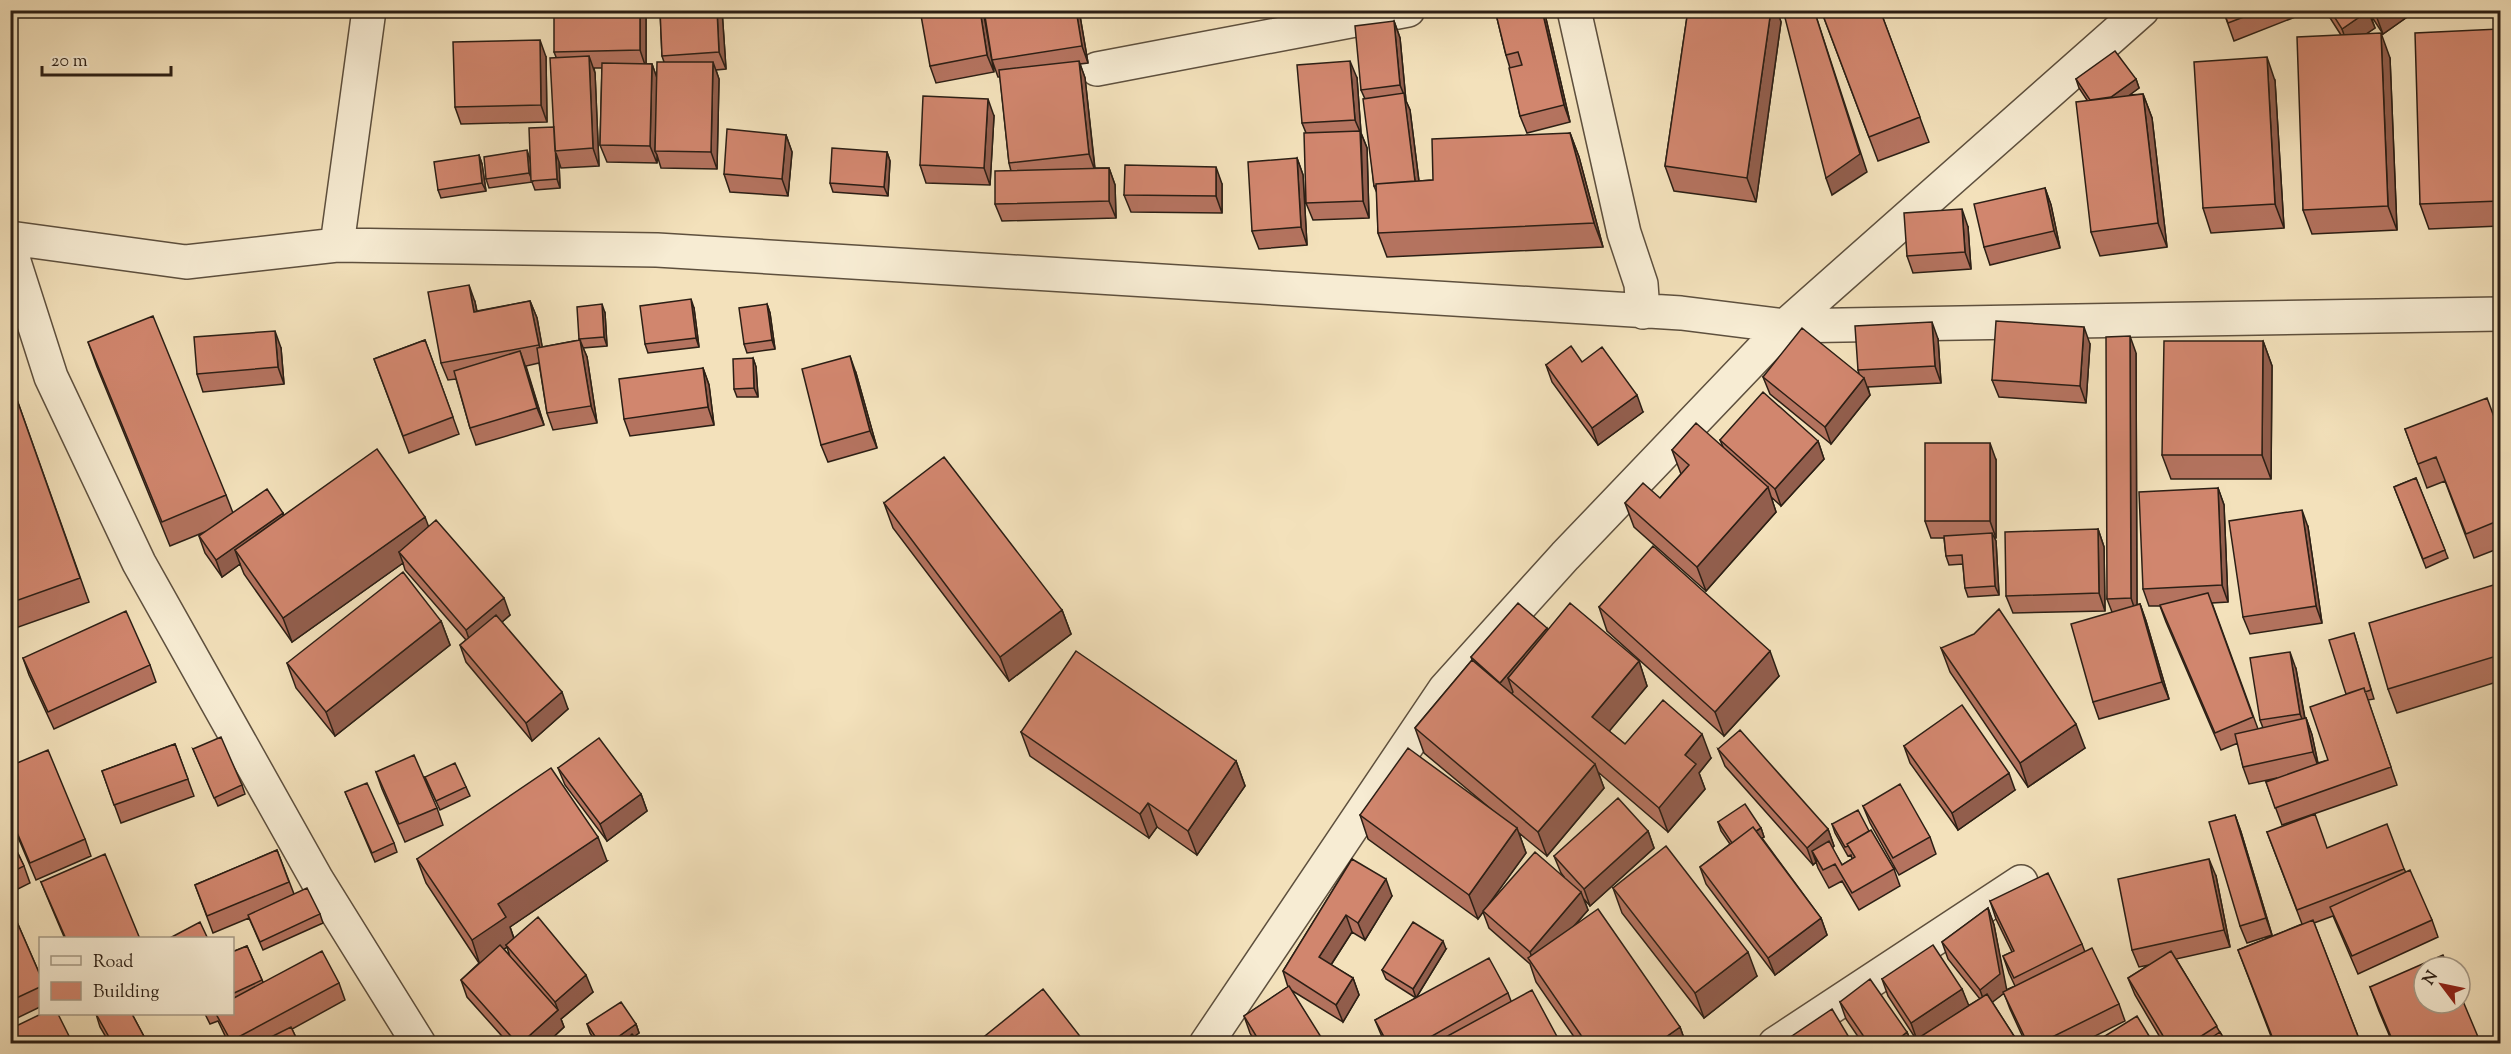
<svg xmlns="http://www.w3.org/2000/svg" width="2511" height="1054" viewBox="0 0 2511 1054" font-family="'Sorts Mill Goudy',serif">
  <rect width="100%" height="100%" fill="#f3e1bb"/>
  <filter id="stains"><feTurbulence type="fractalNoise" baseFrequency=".00333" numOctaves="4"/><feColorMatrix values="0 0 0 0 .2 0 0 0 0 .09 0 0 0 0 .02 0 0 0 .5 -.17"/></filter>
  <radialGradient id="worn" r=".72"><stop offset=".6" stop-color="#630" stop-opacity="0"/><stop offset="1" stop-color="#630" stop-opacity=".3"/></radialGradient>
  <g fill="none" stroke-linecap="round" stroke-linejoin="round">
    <g stroke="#5e503e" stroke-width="36">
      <path id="minor" d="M1574,10L1624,233L1641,284L1643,312
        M1097,69L1408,10
        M10,238L186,262L337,245L657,250L1681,313L1785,326L2500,314
        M337,245L369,10
        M10,249L51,377L139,563L317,880L419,1044
        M1206,1044L1445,689L1565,556L1785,326L2142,10
        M1775,1044L2021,882"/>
    </g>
    <use href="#minor" stroke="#f7ecd3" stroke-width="33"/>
  </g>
  <path fill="#b4735f" stroke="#2c1f15" stroke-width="1.5" fill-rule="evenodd" d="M660,10H722L726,69L716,70L719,79L717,169L661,168L657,155V163L607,162L600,145L602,68H594L595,73L599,166L561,168L559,162L560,188L535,190L532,182L489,188L486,179L530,159L554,127L556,57L554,52L646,18V64H652L656,76L664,62L662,56Z
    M860,10H890L861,12Z
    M983,10L994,72L936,83L930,66Z
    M1079,10L1088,63L1080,64L1085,78L1095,168H1109L1115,185L1116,218L1002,221L995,204L1011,171L1009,163L1000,77H998L992,60Z
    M1495,10H1544L1570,122L1527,133L1520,116L1510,68L1506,55Z
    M1688,10H1777L1781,22L1756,202L1674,191L1665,166Z
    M1821,10H1880L1929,142L1878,161Z
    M2223,10H2313L2234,41Z
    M2325,10H2417L2383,34L2370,14L2375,28L2366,34L2390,58L2397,230L2312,234L2303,210L2341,35Z
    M1394,21L1400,38L1406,101L1410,110L1419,181L1433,180L1570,133L1579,157L1603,247L1387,257L1378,233L1377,193L1374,186L1365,99L1361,90Z
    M2500,34V226L2429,229L2420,204Z
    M546,57L547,122L461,124L455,107Z
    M1357,78L1361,133L1367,148L1369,218L1313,220L1306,203V133L1302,123Z
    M2076,79H2136L2139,88L2129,95L2143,94L2152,118L2167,247L2100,256L2091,232L2087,100L2079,88Z
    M2275,81L2284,228L2211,233L2203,208Z
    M994,116L990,185L926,183L920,165Z
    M786,135L792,152L788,196L730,192L724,174Z
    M887,152L890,161L888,196L833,192L830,183Z
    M479,155L482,164L486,191L441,198L438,190Z
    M1297,158L1303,175L1307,245L1259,249L1252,231Z
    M1222,184V213L1131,212L1124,195Z
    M2045,188L2051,205L2060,248L1990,265L1984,247Z
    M1968,227L1971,269L1913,273L1907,256Z
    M530,301L537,318L542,347L580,340L579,339L605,313L607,346L583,348L587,357L597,423L553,430L547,413L539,363L526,366L544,425L476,445L470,428L456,379L448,380L441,363L475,302L477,311Z
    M767,304L770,313L775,349L747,353L744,344Z
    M694,308L699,347L648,353L645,344Z
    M1938,339L1941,383L1868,387L1870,395L1831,444L1770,394L1763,377L1859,374L1858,370Z
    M425,340L459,434L409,453L374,359Z
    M2263,341L2272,366L2271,479H2171L2162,455Z
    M88,342L226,495L233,513H283L284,515L429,527L510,615L502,622L568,709L532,741L466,662L460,645L466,640L405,570L403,563L292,642L244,574L240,564L222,577L205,553L199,536L207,531L170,546L97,367Z
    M2090,344L2086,403L1999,397L1992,380Z
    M281,348L284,384L203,392L197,374Z
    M2136,353L2137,605L2140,604L2146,621L2169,699L2099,719L2093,702L2112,612L2107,599Z
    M753,358L756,367L758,397H737L734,389Z
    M1546,365L1643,412L1598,445L1552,382Z
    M703,368L709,385L714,425L630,436L624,419Z
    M856,373L877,448L828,462L821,445Z
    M10,380L89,602L10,630Z
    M2405,429L2500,433V548L2474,558L2445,481L2427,488Z
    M1720,440L1818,441L1824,459L1781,506L1771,497L1776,512L1706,591L1634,527L1625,503L1660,498L1681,474L1672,450L1723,447Z
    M1996,460V538H1994L1996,541L1999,595L1968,597L1965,588L1963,564L1949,565L1946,556L1944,538H1931L1925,521Z
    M2416,478L2448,558L2426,568L2394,487Z
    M2218,488L2224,505L2228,602L2212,603L2258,729L2263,728L2260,720L2296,669L2305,718H2306L2312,735L2318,763L2328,760L2346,694L2354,633L2374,699L2368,700L2397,785L2282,825L2266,782L2277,778L2249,784L2243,767L2238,743L2221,750L2166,622L2160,606H2149L2143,589Z
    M884,503L1062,610L1071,634L1009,681L893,528Z
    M2308,527L2322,623L2250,634L2243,617Z
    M2098,529L2104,547L2105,611L2013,613L2006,596Z
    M2500,583V681L2397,713L2388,689Z
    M1599,607L1779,676L1724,736L1607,631Z
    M441,621L450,645L335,736L296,688L287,663Z
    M1548,630L1639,661L1647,686L1609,731L1625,744L1711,758L1699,773L1705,789L1668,832L1598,772L1604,788L1547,856L1519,833L1526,853L1488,905L1564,877L1561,873L1554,856L1648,831L1654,848L1590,906L1584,899L1588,910L1574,926L1680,1027L1686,1044H1579L1536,982L1530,964L1489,928L1483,912L1478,919L1368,839L1360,815L1491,809L1424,753L1415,728L1472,660L1471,657Z
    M1941,648L2085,748L2028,787L1950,672Z
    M23,658L150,665L156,682L54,729L29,675Z
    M1021,732L1236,761L1245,786L1197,855L1157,827L1149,838L1030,756Z
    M175,744L194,796L121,823L102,771Z
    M1904,746L2015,790L1958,830L1910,763Z
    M193,749L242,785L245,794L218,806Z
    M1718,749L1828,829L1834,846L1832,848L1842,865L1852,859L1851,855L1848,856L1835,833L1832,824L1869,831L1894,869L1900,886L1859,910L1842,881L1829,888L1818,868L1816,862L1813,865L1725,766Z
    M10,766L85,839L91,856L36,880L10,818Z
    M558,768L641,794L647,811L607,841L565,785Z
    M376,772L437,808L443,825L405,842L382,789Z
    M425,777L466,787L470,796L440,810Z
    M345,792L394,843L397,852L375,862Z
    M1863,806L1930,837L1936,854L1899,875L1870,823Z
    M2235,815L2241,832L2272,935L2247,943L2240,926Z
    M1718,822L1761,828L1764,837L1762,838L1821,918L1827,935L1775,975L1706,884L1700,867L1730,844L1721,831Z
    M2267,832L2404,869L2432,920L2438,937L2358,974L2333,916L2314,923L2361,1044H2274L2238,950L2302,924Z
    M10,837L24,866L30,883L10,893Z
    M277,850L294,894L320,914L323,923L263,950L249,918L213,933L195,885Z
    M417,859L607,861L510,927L514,938L593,992L561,1019L564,1027L546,1044H509L467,997L461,980L479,963L426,883ZM507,947L510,957L504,949Z
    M1352,859L1392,896L1365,940L1352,932L1331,965L1353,978L1359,995L1343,1022L1291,990L1323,1042L1331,1044H1256L1250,1033L1244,1016L1288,987L1283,971Z
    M2216,876L2230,947L2176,959L2227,1044H2164L2135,995L2128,978L2149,965L2139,967L2132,950Z
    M41,882L140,939H65L48,899Z
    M1613,888L1757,976L1704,1018L1622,913Z
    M1990,901L2082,944L2085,952L2119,1004L2125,1021L2083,1042L2084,1044H2026L2010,1009L2004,993L1992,1002L2014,1036L2016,1044H1863L1846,1019L1840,1002L1907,1032L1911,1042L1916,1039L1888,996L1882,979L1962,989L1968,1006L1980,999L1948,959L1942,942L1988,908L1994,925L2006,990L2015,986L2009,973L2003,956L2012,952L1996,919Z
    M10,906L40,975V1007L13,1020L10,1015Z
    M247,946L263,982L339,983L345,1000L292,1029L299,1044H229L218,1021L210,1024L205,1014H232V952Z
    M1446,949L1416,998L1508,993L1511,1001L1561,1044H1385L1375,1020L1416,998L1386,979L1382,970Z
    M2370,987L2481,1044H2393L2379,1011Z
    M96,1014H132L148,1044H110L100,1027Z
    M587,1024H636L639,1033L634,1036L641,1044H597L590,1033Z"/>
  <path fill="#925e4d" stroke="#2c1f15" stroke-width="1.5" d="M640,10H644L646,18V68L640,50Z
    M717,10H722L726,69L719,52Z
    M980,10H983L994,72L987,55Z
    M1076,10H1079L1088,63L1082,46Z
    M1542,10H1544L1570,122L1564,105Z
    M1771,10H1777L1781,22L1756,202L1747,178Z
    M1814,10L1867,172L1832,195L1826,178Z
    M2374,10H2417L2383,34Z
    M2368,11L2375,28L2348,46L2342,29Z
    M1394,21L1400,38L1406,101L1410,110L1421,198L1415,181L1404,95L1400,85Z
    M2499,29L2500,34V82Z
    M2381,33L2390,58L2397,230L2388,206Z
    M540,40L546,57L547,122L541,105Z
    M589,56L595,73L599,166L593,148Z
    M2267,57L2275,81L2284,228L2275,204Z
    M1079,61L1085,78L1095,171L1089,154Z
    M1350,61L1357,78L1361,133L1367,148L1369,218L1363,201L1361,134L1355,120Z
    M713,62L719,79L717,169L711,152Z
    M652,64L658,81L655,151L657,155V163L650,146Z
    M2136,79L2139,88L2100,117L2096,108Z
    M2143,94L2152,118L2167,247L2158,223Z
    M988,99L994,116L990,185L984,168Z
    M1570,133L1579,157L1603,247L1594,223Z
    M786,135L792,152L788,196L782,179Z
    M527,150L530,159L533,182L529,173Z
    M887,152L890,161L888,196L884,187Z
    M556,153L559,162L560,188L557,179Z
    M479,155L482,164L486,191L482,183Z
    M1297,158L1303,175L1307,245L1301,227Z
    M1216,167L1222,184V213L1216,196Z
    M1109,168L1115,185L1116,218L1109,201Z
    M2045,188L2051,205L2060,248L2054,231Z
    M1962,209L1968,227L1971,269L1965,252Z
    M469,285L475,302L480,329L474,312Z
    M691,299L694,308L699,347L696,338Z
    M530,301L537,318L545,362L539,345Z
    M602,304L605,313L607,346L604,337Z
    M767,304L770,313L775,349L772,340Z
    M1932,322L1938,339L1941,383L1935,366Z
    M2084,327L2090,344L2086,403L2080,386Z
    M275,331L281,348L284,384L278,367Z
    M2130,336L2136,353L2137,616L2131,598Z
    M580,340L587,357L597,423L591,406Z
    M2263,341L2272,366L2271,479L2262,455Z
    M520,351L526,368L544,425L537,408Z
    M850,356L856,373L877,448L870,431Z
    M753,358L756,367L758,397L754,388Z
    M703,368L709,385L714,425L708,407Z
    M1864,378L1870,395L1831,444L1825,427Z
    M1637,395L1643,412L1598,445L1592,428Z
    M1818,441L1824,459L1781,506L1775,489Z
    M1990,443L1996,460V538L1990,521Z
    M1768,487L1776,512L1706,591L1697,567Z
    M2218,488L2224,505L2228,602L2222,585Z
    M2302,510L2308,527L2322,623L2316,606Z
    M283,513L289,530L235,550L240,564L222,577L216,560Z
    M425,517L434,541L399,552L403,563L292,642L283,618Z
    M2098,529L2104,547L2105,611L2099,593Z
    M1992,533L1996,541L1999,595L1995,586Z
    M504,598L510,615L472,648L466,630Z
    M2140,604L2146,621L2169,699L2162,682Z
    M1062,610L1071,634L1009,681L1000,657Z
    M441,621L450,645L335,736L326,712Z
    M1547,628L1554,645L1508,678L1513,692L1506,700L1500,683Z
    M1770,651L1779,676L1724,736L1715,712Z
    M2290,652L2296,669L2307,731L2300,714Z
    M1639,661L1647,686L1601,741L1592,717Z
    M562,692L568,709L532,741L526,723Z
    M2306,718L2312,735L2319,769L2313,752Z
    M2076,724L2085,748L2028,787L2020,763Z
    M1702,734L1711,758L1699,773L1705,789L1668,832L1659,808L1685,755Z
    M1236,761L1245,786L1197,855L1188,831Z
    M1595,764L1604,788L1547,856L1538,832Z
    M2009,773L2015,790L1958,830L1952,813Z
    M641,794L647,811L607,841L600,824Z
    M1148,803L1157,827L1149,838L1140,814Z
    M2235,815L2241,832L2272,935L2266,918Z
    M1517,828L1526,853L1478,919L1469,895Z
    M1761,828L1764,837L1737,854L1734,846Z
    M1828,829L1834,846L1817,861L1812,851L1816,862L1813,865L1807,848Z
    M1648,831L1654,848L1590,906L1584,889Z
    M598,837L607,861L510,927L515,942L506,945L507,947L480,965L472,940L498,904Z
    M2209,859L2216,876L2230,947L2224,930Z
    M1386,879L1392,896L1365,940L1358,923Z
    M1581,892L1588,910L1536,969L1530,952Z
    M1988,908L1994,925L2007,991L1986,1007L1980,990Z
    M1346,915L1352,932L1325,974L1319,957Z
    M1821,918L1827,935L1775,975L1768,958Z
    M1443,941L1446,949L1416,998L1413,989Z
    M1748,952L1757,976L1704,1018L1695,993Z
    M586,975L593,992L561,1019L564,1027L546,1044H520L558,1010L555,1002Z
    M1353,978L1359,995L1343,1022L1336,1005Z
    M1962,989L1969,1006L1917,1040L1911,1023Z
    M636,1024L639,1033L624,1044H608Z
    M1680,1027L1686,1044H1656Z
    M1907,1032L1912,1044H1892Z
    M2014,1036L2016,1044H2002Z
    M1321,1037L1323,1044H1310Z"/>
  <path fill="#d1866e" stroke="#2c1f15" stroke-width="1.5" d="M554,10H640V50L554,52Z
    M660,10H717L719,52L662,56Z
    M920,10H980L987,55L930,66Z
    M984,10H1076L1082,46L992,60Z
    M1495,10H1542L1564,105L1520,116L1509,68L1522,65L1518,52L1506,55Z
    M1688,10H1771L1747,178L1665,166Z
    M1783,10H1814L1860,154L1826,178Z
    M1821,10H1880L1920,117L1869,137Z
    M2223,10H2262L2228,23Z
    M2330,10H2368V11L2342,29Z
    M1394,21L1400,85L1361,90L1355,26Z
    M2499,29L2500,82V201L2420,204L2415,33Z
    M2381,33L2388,206L2303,210L2297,37Z
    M540,40L541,105L455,107L453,42Z
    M2115,51L2136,79L2111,97L2090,100L2076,79Z
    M589,56L593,148L555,151L550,58Z
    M2267,57L2275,204L2203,208L2194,62Z
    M1079,61L1089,154L1009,163L999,70Z
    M1350,61L1355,120L1302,123L1297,65Z
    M657,62H713L711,152L655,151Z
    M602,63L652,64L650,146L600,145Z
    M1404,93L1415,181L1376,184V186H1374L1363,99Z
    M2143,94L2158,223L2091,232L2076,102Z
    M923,96L988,99L984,168L920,165Z
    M554,127L557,179L531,181L529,128Z
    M727,129L786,135L782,179L724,174Z
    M1360,131L1363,201L1306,203L1304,133Z
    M1570,133L1594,223L1378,233L1376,184L1433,180L1432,139Z
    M832,148L887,152L884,187L830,183Z
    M527,150L529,173L486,179L484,157Z
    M479,155L482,183L438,190L434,162Z
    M1297,158L1301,227L1252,231L1248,162Z
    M1125,165L1216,167V196L1124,195Z
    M1109,168V201L995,204V171Z
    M2045,188L2054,231L1984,247L1974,204Z
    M1962,209L1965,252L1907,256L1904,213Z
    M469,285L474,312L530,301L539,345L441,363L428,292Z
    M691,299L696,338L645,344L640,306Z
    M602,304L604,337L579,339L577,307Z
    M767,304L772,340L744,344L739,308Z
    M153,316L226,495L162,522L88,342Z
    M1996,321L2084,327L2080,386L1992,380Z
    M1932,322L1935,366L1858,370L1855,326Z
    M1802,328L1864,378L1825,427L1763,377Z
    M275,331L278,367L197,374L194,337Z
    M2130,336L2131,598L2107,599L2106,337Z
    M425,340L453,417L403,436L374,359Z
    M580,340L591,406L547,413L537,348Z
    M2164,341H2263L2262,455H2162Z
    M1571,346L1582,362L1602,347L1637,395L1592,428L1546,365Z
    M520,351L537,408L470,428L454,371Z
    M850,356L870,431L821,445L802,369Z
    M753,358L754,388L734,389L733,359Z
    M703,368L708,407L624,419L619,379Z
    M10,380L80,578L10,603Z
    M1763,392L1818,441L1775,489L1720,440Z
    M2487,398L2500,433V520L2466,534L2436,457L2418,464L2405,429Z
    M1696,423L1768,487L1697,567L1625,503L1643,483L1660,498L1689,465L1672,450Z
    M1925,443H1990V521H1925Z
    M377,449L425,517L283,618L235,550Z
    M944,457L1062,610L1000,657L884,503Z
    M2416,478L2445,550L2423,559L2394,487Z
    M2218,488L2222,585L2143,589L2139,492Z
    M267,489L283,513L216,560L199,536Z
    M2302,510L2316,606L2243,617L2229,521Z
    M436,520L504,598L466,630L399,552Z
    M2098,529L2099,593L2006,596L2005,532Z
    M1992,533L1995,586L1965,588L1962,555L1946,556L1944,536Z
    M1653,546L1770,651L1715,712L1599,607Z
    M403,572L441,621L326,712L287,663Z
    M2500,583V655L2388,689L2369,623Z
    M2208,593L2253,717L2215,733L2160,605Z
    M1518,603L1547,628L1500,683L1471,657Z
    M1570,603L1639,661L1592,717L1625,744L1663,700L1702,734L1685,755L1696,764L1659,808L1508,678Z
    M2140,604L2162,682L2093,702L2071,624Z
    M1999,609L2076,724L2020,763L1941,648L1974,634Z
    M126,611L150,665L48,712L23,658Z
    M496,615L562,692L526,723L460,645Z
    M2354,633L2371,690L2365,692L2364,688L2346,694L2329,640Z
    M1076,651L1236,761L1188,831L1148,803L1140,814L1021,732Z
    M2290,652L2300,714L2260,720L2250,658Z
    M1472,660L1595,764L1538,832L1415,728Z
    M2364,688L2391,767L2275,808L2266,782L2328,760L2310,707Z
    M1962,705L2009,773L1952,813L1904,746Z
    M2306,718L2313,752L2243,767L2235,734Z
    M1740,730L1828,829L1807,848L1718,749Z
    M221,737L242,785L214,798L193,749Z
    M599,738L641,794L600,824L558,768Z
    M175,744L188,779L114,805L102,771Z
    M1408,748L1517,828L1469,895L1360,815Z
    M48,750L85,839L30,863L10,816V766Z
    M414,755L437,808L399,824L376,772Z
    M455,763L466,787L436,801L425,777Z
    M551,768L598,837L498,904L506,917L472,940L417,859Z
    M367,783L394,843L372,853L345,792Z
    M1900,784L1930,837L1893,858L1863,806Z
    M1618,798L1648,831L1584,889L1554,856Z
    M1745,804L1761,828L1756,831L1753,827L1732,843L1718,822Z
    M1858,810L1869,831L1847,844L1848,846L1845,847L1832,824Z
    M2315,814L2327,848L2387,824L2404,869L2297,910L2267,832Z
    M2235,815L2266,918L2240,926L2209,822Z
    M1753,827L1821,918L1768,958L1700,867Z
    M1871,830L1894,869L1852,893L1835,864L1823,870L1812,851L1829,841L1842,865L1855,857L1847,844Z
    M10,837L24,866L10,873Z
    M1666,846L1748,952L1695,993L1613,888Z
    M277,850L289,882L207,916L195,885Z
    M1535,852L1581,892L1530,952L1483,911Z
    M105,854L140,939H66L41,882Z
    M1352,859L1386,879L1358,923L1346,915L1319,957L1353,978L1336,1005L1283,971Z
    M2209,859L2224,930L2132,950L2118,879Z
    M2410,870L2432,920L2352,956L2330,907Z
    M2048,873L2082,944L2014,978L2003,956L2014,951L1990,901Z
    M307,888L320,914L260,942L248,915Z
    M10,906L40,975V987L10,1001Z
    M1988,908L2000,974L1980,990L1942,942Z
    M1598,909L1680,1027L1656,1044H1587L1528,958Z
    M538,917L586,975L555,1002L506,945Z
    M2313,920L2361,1044H2275L2238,950Z
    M200,922L208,939H168Z
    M1413,922L1443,941L1413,989L1382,970Z
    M500,945L558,1010L520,1044H518L461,980Z
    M1933,945L1962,989L1911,1023L1882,979Z
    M247,946L262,980L232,994V952Z
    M2092,948L2119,1004L2038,1044H2028L2003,992Z
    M322,951L339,983L231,1041L216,1014H232V999Z
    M2171,951L2217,1026L2189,1044H2168L2128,978Z
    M2443,955L2448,967H2424V1003H2460V994L2481,1044H2394L2370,987Z
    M1489,958L1508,993L1418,1044H1388L1375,1020Z
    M1870,979L1907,1032L1892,1044H1869L1840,1002Z
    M1289,986L1321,1037L1310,1044H1261L1244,1016Z
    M1043,989L1086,1044H975Z
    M1532,990L1561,1044H1433Z
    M1987,994L2014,1036L2002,1044H1909Z
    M621,1002L636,1024L608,1044H600L587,1024Z
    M1832,1009L1853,1044H1780Z
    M41,1014H58L73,1044H10V1029Z
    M96,1014H132L148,1044H113Z
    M2137,1016L2154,1044H2092Z
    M291,1027L299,1044H257Z
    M2220,1032L2227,1044H2202Z
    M632,1034L641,1044H622Z
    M1328,1039L1331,1044H1321Z"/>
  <rect width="2511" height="1054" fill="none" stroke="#f3e1bb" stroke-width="36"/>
  <rect x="12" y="12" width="2487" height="1030" fill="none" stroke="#2c1f15" stroke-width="3"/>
  <rect x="18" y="18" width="2475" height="1018" fill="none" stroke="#2c1f15" stroke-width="1.5"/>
  <rect x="39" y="937" width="195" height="78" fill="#f7ecd3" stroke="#a69a87" stroke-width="1.5"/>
  <rect x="51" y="956" width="30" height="9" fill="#f7ecd3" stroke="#a69a87" stroke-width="1.5"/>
  <text x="93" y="967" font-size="18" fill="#2c1f15">Road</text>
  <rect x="51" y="982" width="30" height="18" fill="#d1866e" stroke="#a69a87" stroke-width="1.5"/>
  <text x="93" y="997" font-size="18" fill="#2c1f15">Building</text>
  <g transform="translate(2442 985) rotate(302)"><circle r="28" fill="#f7ecd3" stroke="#a69a87" stroke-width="1.5"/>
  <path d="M0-4.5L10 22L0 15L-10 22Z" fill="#8f2418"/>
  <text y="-9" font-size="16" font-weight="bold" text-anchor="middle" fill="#2c1f15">N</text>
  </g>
  <path d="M42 66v9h129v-9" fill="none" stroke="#2c1f15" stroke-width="3"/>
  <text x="51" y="66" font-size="18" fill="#2c1f15" stroke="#f7ecd3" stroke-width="4.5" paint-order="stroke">20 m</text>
  <rect width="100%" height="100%" filter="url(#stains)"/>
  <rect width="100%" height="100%" fill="url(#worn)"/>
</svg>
